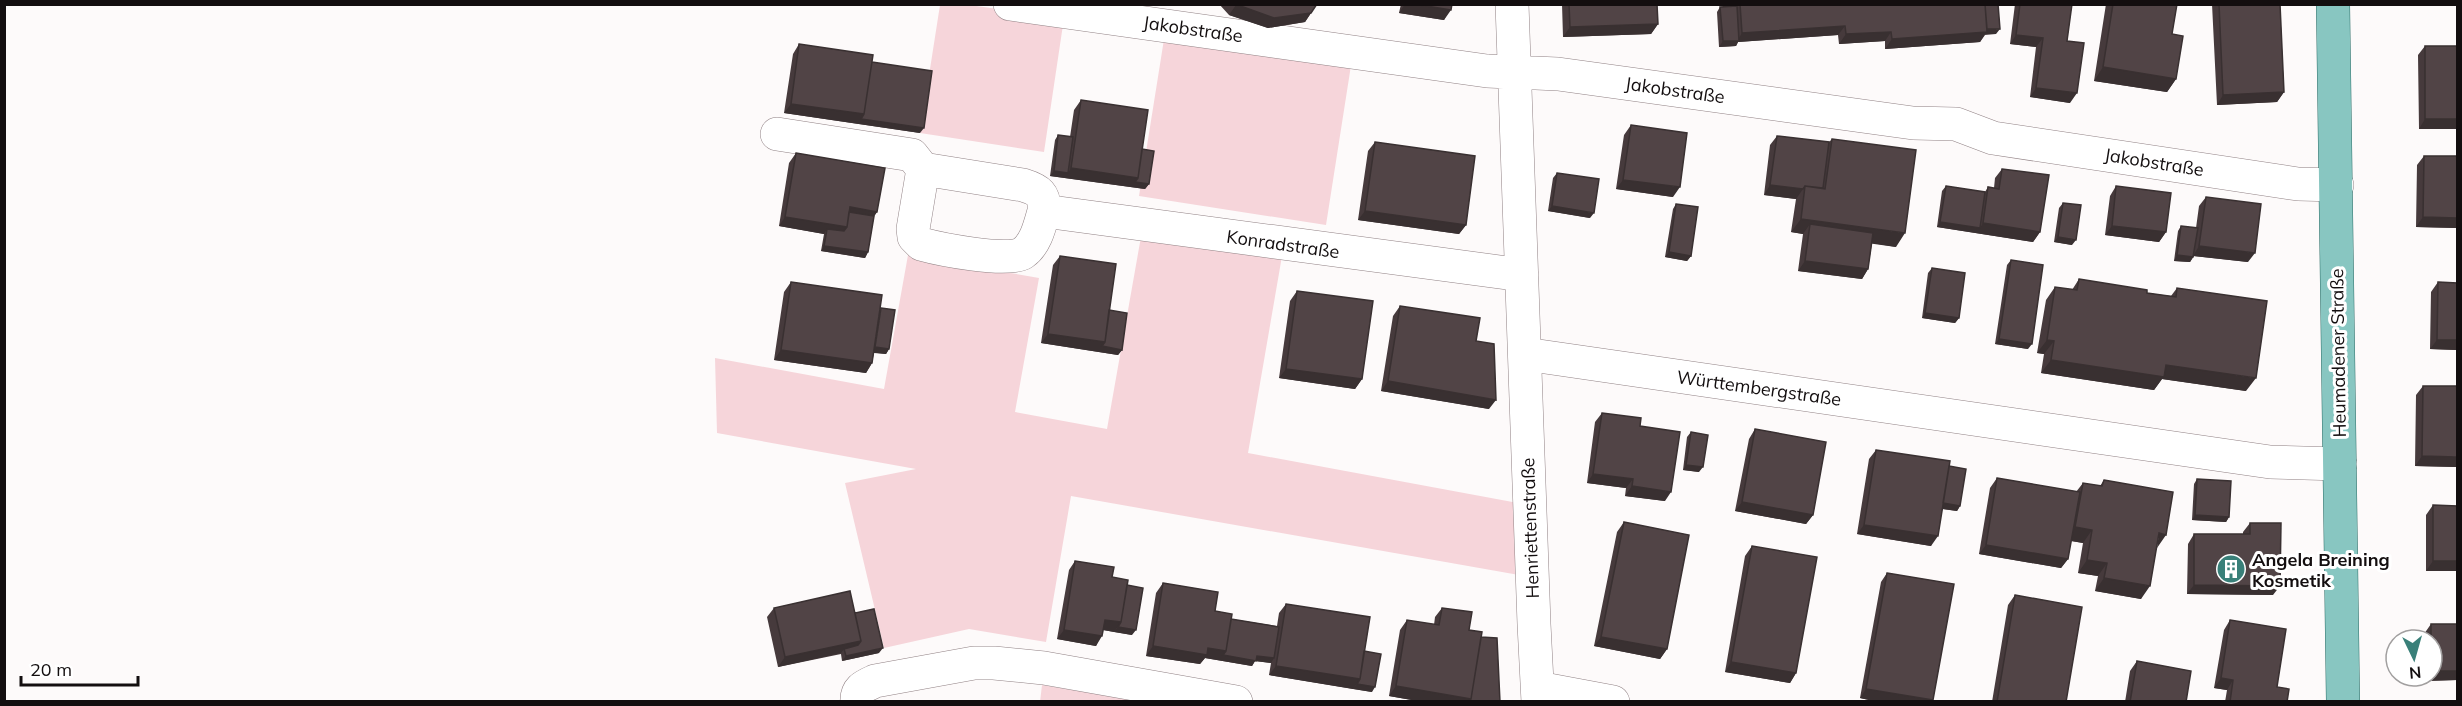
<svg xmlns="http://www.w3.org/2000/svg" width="2462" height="706" viewBox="0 0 2462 706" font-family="Mulish,sans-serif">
  <rect width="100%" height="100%" fill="#fdfafa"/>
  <path fill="#f6d5da" d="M940,5H969L1064,18L1044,152L920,133Z
    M1165,33L1352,59L1326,225L1139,196Z
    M1142,231L1282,256L1248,453L1518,503L1519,575L1071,496L1046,642L969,629L884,648L845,483L916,469L717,433L715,358L884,389L908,255L1039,278L1015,412L1107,429Z
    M1042,685L1129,699L1128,702H1040Z"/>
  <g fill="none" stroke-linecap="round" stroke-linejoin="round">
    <g stroke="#918285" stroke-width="34">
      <path id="minor" d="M1010,4L1487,71L1558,74L1913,123L1956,124L1993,138L2298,184L2337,185
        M1512,4L1534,624L1538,702
        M777,134L912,155L923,169L1023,185C1039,190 1045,194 1044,211L1522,275
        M923,169L913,229L914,237L921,244C939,249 1009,263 1023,253C1036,244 1040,225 1044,211
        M1525,354L2270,462L2340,464
        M1538,688L1613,702
        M857,702C856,689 864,686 875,681L974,663H994L1044,668L1236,702"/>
    </g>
    <g stroke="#2c6d67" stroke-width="34">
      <path id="major" d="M2333,4L2343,702"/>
    </g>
    <use href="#minor" stroke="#fff" stroke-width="33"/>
    <use href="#major" stroke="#88c6c1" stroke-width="33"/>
  </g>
  <path fill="#463a3c" d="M1219,4H1317L1305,22L1268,28L1229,15Z
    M1401,4H1452L1444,20L1399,13Z
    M1562,4H1657L1658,24L1651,34L1563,37Z
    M1733,4H1998L1996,34L1985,35L1980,42L1885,49V41L1839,44L1838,35L1738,42L1736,46L1719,47L1717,12L1720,7H1733Z
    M2015,4H2072L2067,41L2070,103L2030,97L2036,47L2010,44Z
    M2106,4H2177L2172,34L2176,79L2167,92L2094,81Z
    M2212,4H2280L2284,92L2277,102L2217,105Z
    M799,44L872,62L920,133L784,113L793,54Z
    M2425,46L2457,129H2419L2418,55Z
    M1081,100L1142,149L1149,184L1145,189L1050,176L1055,140L1058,135L1070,137L1074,110Z
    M1631,125L1673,197L1616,189L1624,135Z
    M1777,136L1829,142L1832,139L1896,247L1872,243L1868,269L1862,279L1798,271L1803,234L1791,232L1796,199L1764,195L1770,145Z
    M1375,142L1466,225L1459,234L1358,220L1368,151Z
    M796,153L877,212L874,216L868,252L865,258L821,251L824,234L779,226L789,163Z
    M2424,156H2457V228L2416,227L2417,165Z
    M2002,169L2040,232L2033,242L1937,227L1942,191L1946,186L1985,192L1988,187L1994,188L1995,178Z
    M1557,173L1590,218L1548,211L1553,178Z
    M2116,186L2166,232L2159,242L2105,235L2110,196Z
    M2206,197L2248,262L2194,256L2190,262L2174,261L2178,231L2181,226L2196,228L2199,206Z
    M2063,203L2072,245L2054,242L2059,208Z
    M1676,204L1691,256L1687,261L1665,257L1673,209Z
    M1060,256L1109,310L1122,350L1118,355L1041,343L1053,265Z
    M2011,260L2028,349L1995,344L2007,265Z
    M1932,268L1959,318L1955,323L1922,318L1928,273Z
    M2079,279L2147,293L2171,296L2177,288L2246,391L2162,379L2154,390L2041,373L2044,354L2037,353L2046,300L2055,287L2072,290Z
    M791,282L889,349L886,354L874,353L872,363L866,373L774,360L784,292Z
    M2438,282L2457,283V350L2430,349L2431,292Z
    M1297,291L1362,379L1355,389L1279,378L1290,301Z
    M1400,306L1476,341L1489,409L1381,391L1393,316Z
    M2423,386L2457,467L2415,466L2416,395Z
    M1602,413L1640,426L1665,501L1625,496L1626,488L1587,483L1595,422Z
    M1755,429L1813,515L1806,524L1735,511L1749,439Z
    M1691,432L1699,472L1683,470L1687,437Z
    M1876,450L1960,506L1957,511L1942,509L1931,546L1857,534L1869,459Z
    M1997,478L2076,492L2083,483L2100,486L2104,480L2156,548L2141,599L2095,591L2098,576L2078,573L2083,543L2071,541L2068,559L2061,568L1979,554L1990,488Z
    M2197,479L2229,517L2226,522L2192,520L2194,484Z
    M2433,505L2457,506V571H2426V515Z
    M1624,522L1667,649L1660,659L1594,646L1617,532Z
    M2250,523L2273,595L2187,594L2188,544L2194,534H2243V532Z
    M1752,546L1796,673L1790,683L1725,672L1745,556Z
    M1075,561L1127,585L1132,635L1103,630L1096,646L1057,639L1069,570Z
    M1887,573L1933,700L1932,702H1878L1860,698L1881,582Z
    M1163,583L1231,619L1277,626L1279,613L1286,604L1364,651L1372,692L1269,675L1271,663L1255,661L1252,666L1205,658L1200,664L1146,656L1156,593Z
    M2015,595L2066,702H1992L2008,605Z
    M774,608L855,613L879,653L842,661L841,654L778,667L767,617Z
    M1442,608L1469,630L1481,637L1500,702H1423L1389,696L1400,630L1407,620L1434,625L1435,617Z
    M2230,620L2277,687L2287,702H2225L2227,690L2214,688L2224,630Z
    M2431,624H2457V680L2424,681V676H2432V640H2424V634Z
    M2137,661L2186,702H2125L2130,671Z"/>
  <path fill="#393031" d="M1405,4H1414L1451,10L1444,20L1399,13Z
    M1236,5L1311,13L1305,22L1268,28L1229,15Z
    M1658,24L1651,34L1563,37L1570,27Z
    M1845,26L1838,35L1738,42L1736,46L1719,47L1723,41H1737L1742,33Z
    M2000,29L1996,34H1985L1980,42L1885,49L1892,39L1983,30Z
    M1891,32L1885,41L1839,44L1846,34Z
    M2016,35L2043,38L2036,47L2010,44Z
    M2103,67L2176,79L2167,92L2094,81Z
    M2036,88L2077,93L2070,103L2030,97Z
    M2284,92L2277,102L2217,105L2223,95Z
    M791,104L864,114L924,128L920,133L784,113Z
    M2425,119H2457V129H2419Z
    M1071,168L1138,178L1149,184L1145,189L1050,176L1054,171L1068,173Z
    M1623,180L1680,187L1673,197L1616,189Z
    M1770,185L1803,189L1796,199L1764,195Z
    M1552,206L1594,213L1590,218L1548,211Z
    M850,207L877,212L871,221L846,217Z
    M1365,211L1466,225L1459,234L1358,220Z
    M785,217L847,227L840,236L827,229L824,234L779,226Z
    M2423,217L2457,218V228L2416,227Z
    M1801,219L1905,233L1896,247L1809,235L1810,224L1803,234L1791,232Z
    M1940,222L1980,228L1983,223L2040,232L2033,242L1937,227Z
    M2112,226L2166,232L2159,242L2105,235Z
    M2058,237L2076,240L2072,245L2054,242Z
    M824,246L868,252L865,258L821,251Z
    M2199,246L2255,253L2248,262L2193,256Z
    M1669,252L1691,256L1687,261L1665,257Z
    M2177,255L2193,257L2190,262L2174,261Z
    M1805,261L1868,269L1862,279L1798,271Z
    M1925,313L1959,318L1955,323L1922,318Z
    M1048,334L1105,342L1122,350L1118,355L1041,343Z
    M1999,339L2032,344L2028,349L1995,344Z
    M2047,340L2054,341L2044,354L2037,353Z
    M2437,340H2457V350L2430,349Z
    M872,347L889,349L886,354L869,352Z
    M781,350L872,363L866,373L774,360Z
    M2051,360L2166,365L2256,378L2246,391L2162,379L2154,390L2041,373Z
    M1286,369L1362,379L1355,389L1279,378Z
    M1388,381L1496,400L1489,409L1381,391Z
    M2422,456L2457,457V467L2415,466Z
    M1686,465L1703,467L1699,472L1683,470Z
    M1593,474L1633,479L1626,488L1587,483Z
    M1632,486L1671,492L1665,501L1625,496Z
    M1742,502L1813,515L1806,524L1735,511Z
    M1941,503L1960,506L1957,511L1937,508Z
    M2195,515L2229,517L2226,522L2192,520Z
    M1864,525L1938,536L1931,546L1857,534Z
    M2075,527L2092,530L2083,543L2066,540Z
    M2159,533L2166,535L2157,548Z
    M1986,545L2068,559L2061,568L1979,554Z
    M2087,560L2107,563L2098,576L2078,573Z
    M2433,561H2457V571H2426Z
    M2104,578L2150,586L2141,599L2095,591Z
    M2194,585L2280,586L2273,595L2187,594Z
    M1105,620L1121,622L1114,632L1098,629Z
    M1118,627L1136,630L1132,635L1114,632Z
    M1064,630L1102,636L1096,646L1057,639Z
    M1601,637L1667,649L1660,659L1594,646Z
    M861,641L854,651L844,649L841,653L778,667L785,657Z
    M1153,646L1208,648L1274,658L1271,663L1255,661L1252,666L1205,658L1200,664L1146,656Z
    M883,648L879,653L842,661L846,656Z
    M1731,662L1796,673L1790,683L1725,672Z
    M1276,666L1360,679L1353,689L1269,675Z
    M2432,671H2457V680L2424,681L2428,676H2432Z
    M2221,678L2233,680L2227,690L2214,688Z
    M1357,684L1375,687L1372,692L1353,689Z
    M1396,686L1471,699L1469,702H1423L1389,696Z
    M1866,689L1933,700L1932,702H1878L1860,698Z"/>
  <path fill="#514446" stroke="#393031" stroke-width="1.5" d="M1235,4H1317L1311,13L1274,18Z
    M1414,4H1452L1451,10Z
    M1569,4H1657L1658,24L1570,27Z
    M1740,4H1985L1987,32L1892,39L1891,32L1846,34L1845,26L1742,33Z
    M1985,4H1998L2000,29H1987Z
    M2020,4H2072L2067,41L2084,43L2077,93L2036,88L2043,38L2016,35Z
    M2113,4H2177L2172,34L2183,36L2176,79L2103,67Z
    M2219,4H2280L2284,92L2223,95Z
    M1737,6L1739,41H1723L1720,7Z
    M799,44L873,55L864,114L791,104Z
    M2425,46H2457V119H2425Z
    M872,62L932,71L924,128L861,119L864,114Z
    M1081,100L1148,110L1138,178L1071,168Z
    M1631,125L1687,133L1680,187L1623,180Z
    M1058,135L1073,137L1068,173L1054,171Z
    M1777,136L1829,142L1823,188L1805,186L1803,189L1770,185Z
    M1832,139L1916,150L1905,233L1801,219L1805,186L1825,189Z
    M1375,142L1475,156L1466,225L1365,211Z
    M1142,149L1154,151L1149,184L1135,182L1138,178Z
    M796,153L885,168L877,212L850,207L847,227L785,217Z
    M2424,156H2457V218L2423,217Z
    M2002,169L2049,175L2040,232L1983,223L1988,187L1999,189Z
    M1557,173L1599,179L1594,213L1552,206Z
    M1946,186L1985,192L1980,228L1940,222Z
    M2116,186L2171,193L2166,232L2112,226Z
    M2206,197L2261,204L2255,253L2199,246Z
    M2063,203L2081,205L2076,240L2058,237Z
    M1676,204L1698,207L1691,256L1669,252Z
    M849,212L874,216L868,252L824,246L827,229L844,231L847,227Z
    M1810,224L1873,233L1868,269L1805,261Z
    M2181,226L2198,228L2193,257L2177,255Z
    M1060,256L1116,264L1105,342L1048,334Z
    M2011,260L2043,265L2032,344L1999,339Z
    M1932,268L1965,273L1959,318L1925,313Z
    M2079,279L2147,290V293L2176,297L2177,288L2267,301L2256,378L2166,365L2164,377L2051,360L2054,341L2047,340L2055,287L2077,290Z
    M791,282L882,295L872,363L781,350Z
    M2438,282L2457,283V340H2437Z
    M1297,291L1373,301L1362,379L1286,369Z
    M1400,306L1480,318L1476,341L1494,344L1496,400L1388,381Z
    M881,308L895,310L889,349L875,347Z
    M1109,310L1127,313L1122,350L1102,346L1105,342Z
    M2423,386H2457V457L2422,456Z
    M1602,413L1641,418L1640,426L1680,432L1671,492L1632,486L1633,479L1593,474Z
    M1755,429L1826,442L1813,515L1742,502Z
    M1691,432L1708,435L1703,467L1686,465Z
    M1876,450L1950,461L1938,536L1864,525Z
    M1949,466L1966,469L1960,506L1943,503Z
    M1997,478L2080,492L2068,559L1986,545Z
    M2197,479L2231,481L2229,517L2195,515Z
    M2104,480L2173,492L2166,535L2159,533L2150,586L2104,578L2107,563L2087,560L2092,530L2075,527L2083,483L2102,486Z
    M2433,505L2457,506V561H2433Z
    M1624,522L1689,535L1667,649L1601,637Z
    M2250,523H2281L2280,586L2194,585V534H2250Z
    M1752,546L1817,557L1796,673L1731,662Z
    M1075,561L1114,567L1112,577L1128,580L1121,622L1105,620L1102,636L1064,630Z
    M1887,573L1954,584L1933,700L1866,689Z
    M1163,583L1218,592L1215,611L1232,614L1226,651L1208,648L1207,655L1153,646Z
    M1127,585L1143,588L1136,630L1118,627L1121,622Z
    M850,591L861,641L785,657L774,608Z
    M2015,595L2082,607L2066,702H1997Z
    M1286,604L1370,617L1360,679L1276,666Z
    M1442,608L1472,612L1469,630L1482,632L1471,699L1396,686L1407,620L1439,625Z
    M874,609L883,648L846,656L844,649L858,645L861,641L855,613Z
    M1231,619L1279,627L1274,658L1257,656L1256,661L1223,655L1226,651Z
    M2230,620L2286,629L2277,687L2289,689L2287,702H2230L2233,680L2221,678Z
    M2431,624H2457V671H2432V640H2431Z
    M1481,637L1497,638L1500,702H1469L1471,699Z
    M1364,651L1381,654L1375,687L1357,684L1360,679Z
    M2137,661L2191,671L2186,702H2130Z"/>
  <defs>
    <g id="building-disc" transform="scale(1.5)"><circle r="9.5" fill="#398079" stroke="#fff"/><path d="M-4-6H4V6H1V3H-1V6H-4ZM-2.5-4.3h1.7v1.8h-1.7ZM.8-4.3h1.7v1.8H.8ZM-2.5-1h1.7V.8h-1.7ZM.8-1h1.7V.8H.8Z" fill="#fff"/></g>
  </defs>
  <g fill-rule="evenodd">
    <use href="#building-disc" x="2231" y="569"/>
  </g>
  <g text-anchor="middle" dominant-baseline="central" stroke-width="6" stroke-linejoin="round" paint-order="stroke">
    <g font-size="18" fill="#130e0f" stroke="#fff">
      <text transform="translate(1193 29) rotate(8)">Jakobstraße</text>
      <text transform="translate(1675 90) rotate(8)">Jakobstraße</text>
      <text transform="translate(2154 162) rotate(9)">Jakobstraße</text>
      <text transform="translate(1283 244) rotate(8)">Konradstraße</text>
      <text transform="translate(2338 353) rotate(-91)">Heumadener Straße</text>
      <text transform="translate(1759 388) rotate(8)">Württembergstraße</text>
      <text transform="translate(1530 528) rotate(-92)">Henriettenstraße</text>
    </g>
    <g font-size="18" font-weight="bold" fill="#130e0f" stroke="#fff" text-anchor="start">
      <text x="2252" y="559">Angela Breining<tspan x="2252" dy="21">Kosmetik</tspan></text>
    </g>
  </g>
  <rect width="2462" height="706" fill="none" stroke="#130e0f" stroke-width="12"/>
  <g transform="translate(2414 658) rotate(175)"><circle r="28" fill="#ffffff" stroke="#a19f9f" stroke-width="1.5"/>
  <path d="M0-4.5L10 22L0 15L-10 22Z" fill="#398079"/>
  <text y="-9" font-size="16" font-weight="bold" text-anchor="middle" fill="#130e0f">N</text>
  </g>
  <path d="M21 676v9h117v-9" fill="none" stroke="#130e0f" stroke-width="3"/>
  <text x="30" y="676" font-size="18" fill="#130e0f" stroke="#ffffff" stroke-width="4.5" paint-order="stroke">20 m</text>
</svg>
